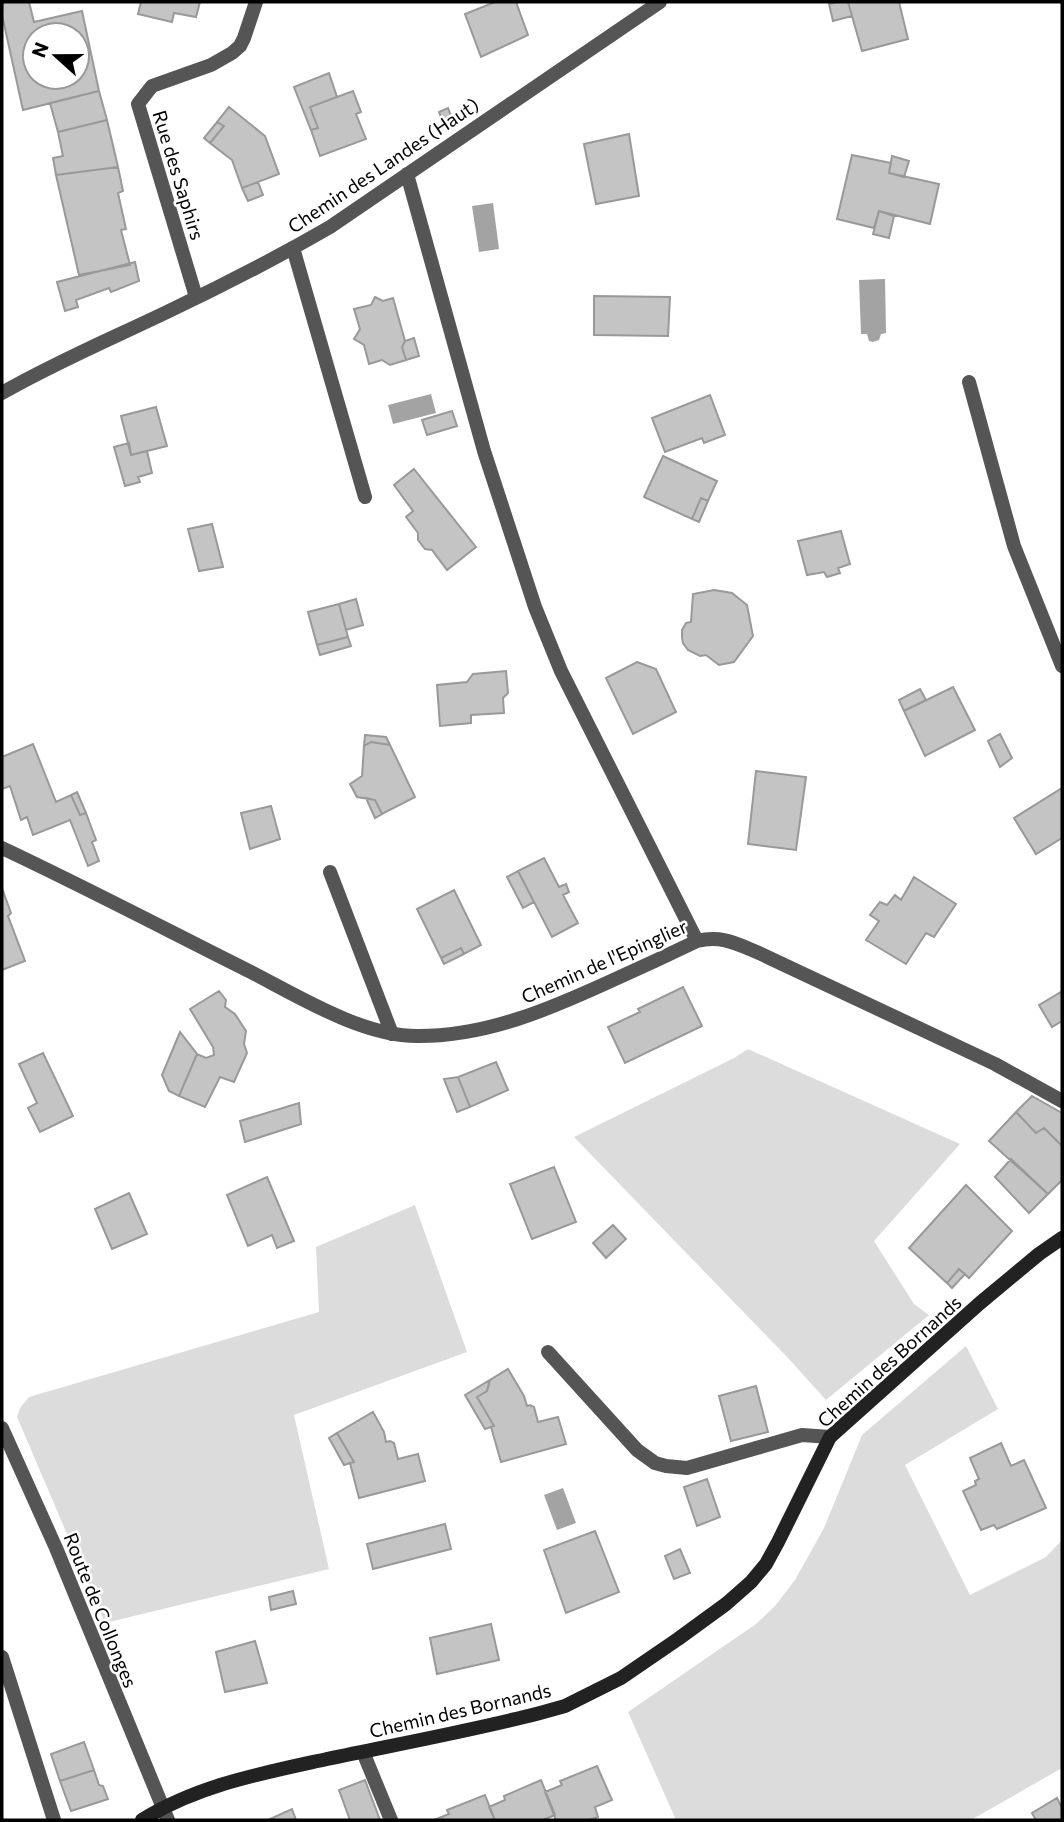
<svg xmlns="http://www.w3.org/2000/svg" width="1064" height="1822" viewBox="0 0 1064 1822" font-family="Commissioner,sans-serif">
  <rect width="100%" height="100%" fill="#fff"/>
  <path fill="#dcdcdc" d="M748,1049L960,1144L874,1241L914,1304L929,1315L826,1400L788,1358L574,1137L734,1058Z
    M415,1205L467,1352L294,1415L329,1569L105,1623L17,1417L20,1408L29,1397L319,1312L316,1247Z
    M966,1346L998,1409L905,1465L970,1595L1046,1557L1062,1540V1768L971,1820H676L628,1712L756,1624L775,1606L795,1580L824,1528L862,1435Z"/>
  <path fill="#a3a3a3" d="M493,203L499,249L479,252L472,206Z
    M885,279L886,333L881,334L879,340L873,342L869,341L867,334H861L859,280Z
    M431,394L436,413L393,424L388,405Z
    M563,1488L576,1523L557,1530L544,1495Z"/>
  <path fill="#c4c4c4" stroke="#999" stroke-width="2" fill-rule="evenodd" d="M3,2H29L34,22L82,11L99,91L23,110L2,15ZM35,35H77V77H35Z
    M141,2H200L196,17L174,13L172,22L138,14Z
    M495,2H516L528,35L481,57L465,14Z
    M837,2H848L852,16L833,21L829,4Z
    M848,2H899L908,39L862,51Z
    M329,73L337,97L310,107L318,128L311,130L294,87Z
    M99,91L107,120L58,132L50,103Z
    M353,91L361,112L356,114L366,139L320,156L311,130L318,128L310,107Z
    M229,107L265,136L279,174L242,188L232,160L210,143L224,126L217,122Z
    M448,108L454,124L445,127L439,112Z
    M107,120L118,167L56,175L53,158L63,156L58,132Z
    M217,122L224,126L210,143L204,138Z
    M629,134L639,196L596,204L584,144Z
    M852,155L891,163L889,173L939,184L930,224L879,211L874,228L837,219Z
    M892,156L909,161L904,177L889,173Z
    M118,167L123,191L118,193L126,229L121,230L130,265L79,275L56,175Z
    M258,182L263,195L248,201L242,188Z
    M879,211L894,216L889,238L873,234Z
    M135,262L139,281L111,292L109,288L76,300L78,307L65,311L57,282Z
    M594,296L670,297L668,336L594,335Z
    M375,297L383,301L393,298L405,341L402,347L406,360L390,365L382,360L369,364L364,345L354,339L360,329L354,309L371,305Z
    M414,338L419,356L406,360L402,347L405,341Z
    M710,395L725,435L704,443L702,438L665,452L652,418Z
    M156,407L167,446L131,455L121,416Z
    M452,411L457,426L427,435L422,420Z
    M129,443L131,455L147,451L152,473L138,477L140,482L125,486L114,447Z
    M663,456L717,481L708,501L701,498L692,519L644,497Z
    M414,469L476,547L447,570L432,550L425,549L418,540V533L406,517L413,511L394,485Z
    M701,498L708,501L699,522L692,519Z
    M212,524L223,567L199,571L188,529Z
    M841,531L850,564L838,568L840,573L827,577L824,572L807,575L798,541Z
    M714,590L732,593L747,605L753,636L734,662L719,665L706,655L700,656L688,650L683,643L682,638V630L686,623L691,622L693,594Z
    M356,599L363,625L346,630L339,604Z
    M339,604L348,637L317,645L308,612Z
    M348,637L351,646L320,655L317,645Z
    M637,662L656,669L676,712L633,734L606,678Z
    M506,671L508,693L503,698L504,713L471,715V723L440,726L437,685L467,682L473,674Z
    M953,687L975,730L925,756L904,711Z
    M920,689L926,700L904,711L899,700Z
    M1000,734L1012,758L1000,767L988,741Z
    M365,735L386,737L390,745L371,742L364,746Z
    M371,742L390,745L415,797L382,814L375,800L357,797L350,784L362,776L364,746Z
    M33,744L56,802L71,795L80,815L86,813L96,840L92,842L99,861L88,866L70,820L33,835L27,817L21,820L10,786L2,789V757Z
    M756,771L806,777L796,850L748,844Z
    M1062,788V838L1036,854L1014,818Z
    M77,792L86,813L80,815L71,795Z
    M366,798L375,800L382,814L375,818Z
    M271,806L280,839L250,849L241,813Z
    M544,858L559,887L566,884L569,892L563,895L578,923L552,937L518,871Z
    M518,871L534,902L523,908L507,877Z
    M914,877L956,904L934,937L926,933L906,964L866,940L879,921L870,915L880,902L887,905L895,895L901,900Z
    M454,890L481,945L464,954L461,948L441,958L417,909Z
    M3,891L11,913L8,916L25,961L2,970V892Z
    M461,948L464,954L444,964L441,958Z
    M683,987L702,1026L625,1063L608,1027L640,1012L638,1009Z
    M219,991L226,1000L225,1007L235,1014L246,1031L244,1044L247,1053L234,1082L220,1077L205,1107L179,1096L197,1054L206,1058L214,1055L213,1047L190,1009Z
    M1061,992L1062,995V1021L1052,1027L1039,1005Z
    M180,1032L197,1054L179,1096L169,1091L162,1075Z
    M43,1053L73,1116L40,1132L28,1108L37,1103L19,1064Z
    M496,1062L508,1090L470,1107L458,1077Z
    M458,1077L470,1107L457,1112L444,1079Z
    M1032,1096L1062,1113V1146L1044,1128L1036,1133L1016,1112Z
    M299,1103L301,1124L245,1142L240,1121Z
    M1016,1112L1036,1133L1044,1128L1062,1146V1180L1048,1194L989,1141Z
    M1011,1159L1048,1194L1029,1213L995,1177Z
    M554,1167L576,1222L532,1239L510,1184Z
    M267,1177L294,1241L277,1248L272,1235L248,1246L227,1195Z
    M966,1185L1012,1231L969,1278L959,1269L947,1283L909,1248Z
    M129,1193L147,1234L112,1249L95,1209Z
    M613,1225L626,1239L606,1258L593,1243Z
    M959,1269L965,1274L952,1288L947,1283Z
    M508,1369L524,1396L527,1406L530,1405L534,1407L538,1422L558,1417L566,1444L501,1462L491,1427L494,1426L477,1397L487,1391L490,1380Z
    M490,1380L487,1391L477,1397L494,1426L485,1429L465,1395Z
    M756,1386L768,1432L731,1441L719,1396Z
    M373,1412L384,1432L386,1442L390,1441L394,1443L398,1459L418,1454L425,1481L359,1498L350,1463L354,1462L337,1433Z
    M337,1433L354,1462L344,1465L329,1438Z
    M1001,1443L1011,1466L1024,1460L1046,1508L997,1529L994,1525L981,1530L963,1491L976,1485L975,1481L979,1479L970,1458Z
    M707,1479L720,1517L697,1526L684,1487Z
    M445,1524L451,1549L373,1569L367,1544Z
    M595,1531L619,1592L566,1613L544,1550Z
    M680,1549L690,1573L674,1579L665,1556Z
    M293,1591L296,1604L271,1610L269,1597Z
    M491,1624L499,1660L437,1674L430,1638Z
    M255,1641L267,1683L225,1692L216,1652Z
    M84,1742L94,1770L60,1781L51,1754Z
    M597,1766L612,1800L595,1807L598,1817L589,1820H556L545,1792L562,1785L560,1781Z
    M94,1770L99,1785L103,1786L108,1799L71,1811L60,1781Z
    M365,1780L380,1820H350L339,1790Z
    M541,1780L555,1815L543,1820H495L489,1807L505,1800L504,1796Z
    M485,1795L495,1820H434L449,1814L447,1810Z
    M1057,1798L1062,1808V1820H1036L1032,1813Z
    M292,1809L296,1820H268Z"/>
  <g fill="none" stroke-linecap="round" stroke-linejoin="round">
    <path stroke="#555" stroke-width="14" d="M293,248L365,497
      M330,872L392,1034
      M548,1352L637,1450L655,1463L666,1466L687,1468L802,1435L830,1437
      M2,1657L54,1820
      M363,1752L391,1820"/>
    <path stroke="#555" stroke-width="14" d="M407,174L484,451L535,607L561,671L697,941
      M196,297L138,104L152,86L211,65L232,53L240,46L244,38L256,2
      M969,382L1014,546L1062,666
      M2,393C56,362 113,338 169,311C224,285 278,257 330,227L660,2
      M2,848C83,886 163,928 243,968C295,994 361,1037 419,1036C487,1036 550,1009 611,981C640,968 668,955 697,941C722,935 737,944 759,953L995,1064L1062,1101
      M2,1428L56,1548L168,1820"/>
    <path stroke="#222" stroke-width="14" d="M142,1820C198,1785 263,1773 327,1759C398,1744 470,1731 540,1713L565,1706L621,1678L678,1639L726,1604L751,1582L766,1564L778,1542L830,1437L980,1303L1039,1254L1062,1238"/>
  </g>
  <g text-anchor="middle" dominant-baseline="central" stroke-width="5" stroke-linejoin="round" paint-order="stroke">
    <g font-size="19" fill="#000" stroke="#fff">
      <text transform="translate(383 165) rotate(-34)">Chemin des Landes (Haut)</text>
      <text transform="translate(179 175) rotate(73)">Rue des Saphirs</text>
      <text transform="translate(604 961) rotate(-24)">Chemin de l'Epinglier</text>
      <text transform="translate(889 1361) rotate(-42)">Chemin des Bornands</text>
      <text transform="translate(101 1610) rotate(68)">Route de Collonges</text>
      <text transform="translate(460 1710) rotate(-13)">Chemin des Bornands</text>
    </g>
  </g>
  <rect width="1064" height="1822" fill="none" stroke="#000000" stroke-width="7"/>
  <g transform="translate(56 56) rotate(291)"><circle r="33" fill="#ffffff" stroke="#999999" stroke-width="2"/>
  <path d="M0-5L12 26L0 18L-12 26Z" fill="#000000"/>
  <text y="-10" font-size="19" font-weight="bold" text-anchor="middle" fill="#000000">N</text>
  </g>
</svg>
